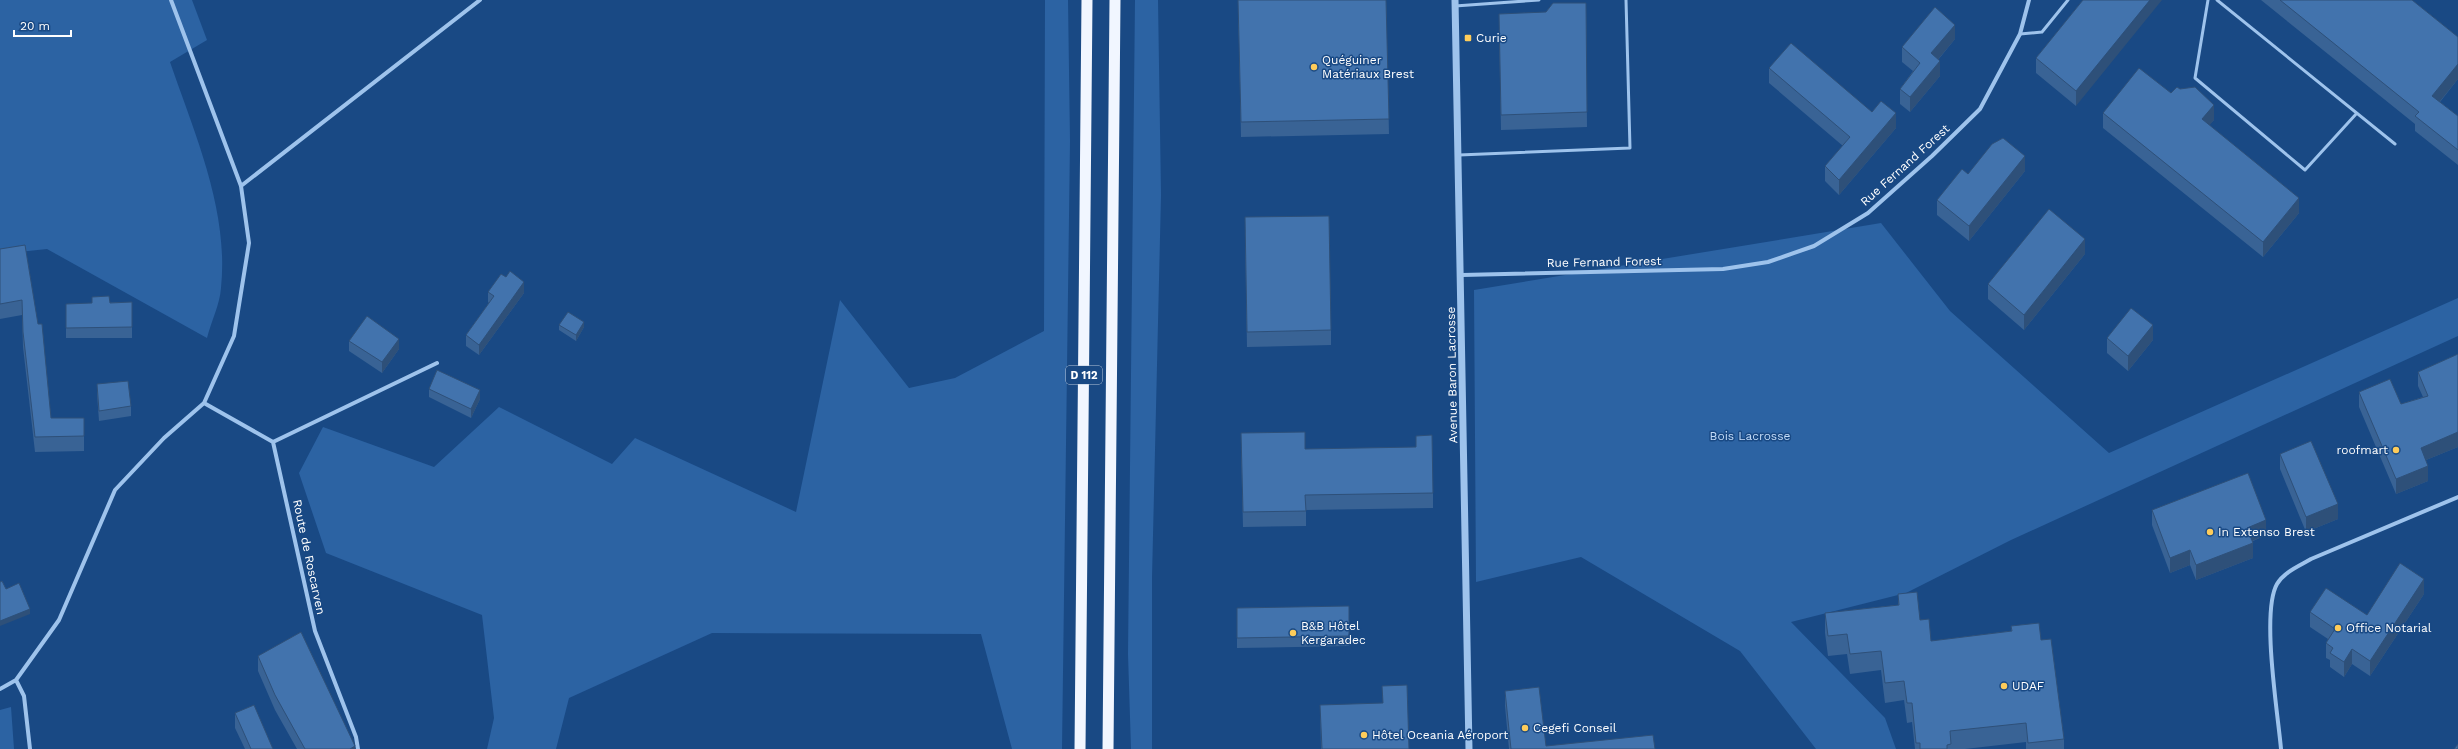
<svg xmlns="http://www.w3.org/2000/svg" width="2458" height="749" viewBox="0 0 2458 749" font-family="'Work Sans',sans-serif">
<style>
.green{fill:#2c63a3}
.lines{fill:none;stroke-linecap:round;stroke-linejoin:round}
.service{stroke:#9ec3ec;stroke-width:3}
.minor{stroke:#9ec3ec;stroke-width:4}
.tertiary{stroke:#9ec3ec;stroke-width:7}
.trunk{stroke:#f1f6ff;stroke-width:11}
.wall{fill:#396395}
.shaded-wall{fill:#2e5079}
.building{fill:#4273ad;stroke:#2e5079}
.poi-dot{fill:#fecc5a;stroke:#194984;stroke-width:1.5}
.labels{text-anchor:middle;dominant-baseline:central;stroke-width:3;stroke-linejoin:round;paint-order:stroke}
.shield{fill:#194984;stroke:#bac8da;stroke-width:1}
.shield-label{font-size:11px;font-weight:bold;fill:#fff}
.poi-label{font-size:12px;fill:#fff;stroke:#194984;text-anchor:start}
.street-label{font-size:12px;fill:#fff;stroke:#194984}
.park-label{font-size:12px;fill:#c3dcf9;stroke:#194984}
</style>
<rect width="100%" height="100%" fill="#194984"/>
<path class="green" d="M 0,0 L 192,0 L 207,40 L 170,62 C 195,135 229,210 221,288 C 220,304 211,322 207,338 L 47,249 L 0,254 Z
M 1045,0 L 1068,0 L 1070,141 L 1062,749 L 1012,749 L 981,634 L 712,633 L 569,698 L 556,749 L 487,749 L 494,718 L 482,615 L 326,553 L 299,473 L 323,427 L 434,467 L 499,407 L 612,464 L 635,438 L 796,512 L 840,300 L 909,388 L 955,378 L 1044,331 Z
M 1135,0 L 1158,0 L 1161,195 L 1152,578 L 1152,749 L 1131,749 L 1128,654 Z
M 1881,223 L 1950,311 L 2109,453 L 2458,298 L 2458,336 L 2011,540 L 1906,593 L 1791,622 L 1885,718 L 1896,749 L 1816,749 L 1740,651 L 1581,557 L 1476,582 L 1474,290 Z
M 11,707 L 14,749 L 0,749 L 0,710 Z"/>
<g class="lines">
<path class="service" d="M 2208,0 L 2195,78 L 2305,170 L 2357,113
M 2217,0 L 2395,144
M 1455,6 L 1539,0
M 2020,34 L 2042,32 L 2068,0
M 1459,155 L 1630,148 L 1626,0"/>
<path class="minor" d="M 241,186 L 480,0
M 1462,275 L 1723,269 L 1768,262 L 1814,246 L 1868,213 L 1932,156 L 1980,109 L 2020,34 L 2029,0
M 204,403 L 273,442 L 315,631 L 356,737 L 358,749
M 273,442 L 437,363
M 16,680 L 24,696 L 30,749
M 0,689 L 16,680 L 59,620 L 115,490 L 164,438 L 204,403 L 234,336 L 249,243 L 241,186 L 171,0
M 2281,749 C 2278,714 2261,612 2277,584 C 2284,572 2299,566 2311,559 L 2458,497"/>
<path class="tertiary" d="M 1455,0 L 1469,749"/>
<path class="trunk" d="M 1080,749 L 1087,0
M 1108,749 L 1115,0"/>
</g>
<path class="wall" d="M 1238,0 L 1386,0 L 1389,134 L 1241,137 Z
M 2083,0 L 2076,106 L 2036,73 L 2036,58 Z
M 2261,0 L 2412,0 L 2458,37 L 2458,79 L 2440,102 L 2458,116 L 2458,165 L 2415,131 L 2415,124 Z
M 1586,3 L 1587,127 L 1501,130 L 1499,29 L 1546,12 Z
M 1955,39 L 1938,60 L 1940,76 L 1910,112 L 1900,104 L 1900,89 L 1913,71 L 1902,62 L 1902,47 Z
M 1769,68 L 1872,112 L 1896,128 L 1839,195 L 1825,181 L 1825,166 L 1843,146 L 1769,83 Z
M 2103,113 L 2214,120 L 2209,125 L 2299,213 L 2263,257 L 2103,128 Z
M 2025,171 L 1969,241 L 1937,215 L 1937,200 L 1968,174 Z
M 1245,232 L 1331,330 L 1331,345 L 1247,347 Z
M 25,245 L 51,418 L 84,418 L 84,451 L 35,452 L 23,347 L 22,315 L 0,319 L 0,249 Z
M 2085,254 L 2024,330 L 1988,299 L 1988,284 Z
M 488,292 L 524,293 L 479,355 L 466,346 L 466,335 L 489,303 L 488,302 Z
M 132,302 L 132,338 L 66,338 L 66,304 Z
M 559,325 L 584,327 L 576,341 L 559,330 Z
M 2107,338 L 2153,340 L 2128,371 L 2107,353 Z
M 349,341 L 399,349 L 382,373 L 349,351 Z
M 2458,354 L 2458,447 L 2426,460 L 2428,481 L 2396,494 L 2359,407 L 2359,392 L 2401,404 L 2423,397 L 2418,386 L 2418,372 Z
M 97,384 L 131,406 L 131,416 L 99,421 L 97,394 Z
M 429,389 L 480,399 L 471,418 L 429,397 Z
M 1241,448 L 1305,449 L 1433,493 L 1433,508 L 1306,510 L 1306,526 L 1243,527 Z
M 2280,454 L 2338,519 L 2306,532 L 2280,469 Z
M 2152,510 L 2266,535 L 2253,541 L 2253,558 L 2196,580 L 2190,565 L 2170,573 L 2152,525 Z
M 1898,594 L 1920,620 L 1931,641 L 2011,631 L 2011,626 L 2041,640 L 2064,739 L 2064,749 L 2026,749 L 2026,742 L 1965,749 L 1915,749 L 1912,722 L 1907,723 L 1904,700 L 1885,703 L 1881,670 L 1850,674 L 1847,654 L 1828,656 L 1825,633 L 1825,613 L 1898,605 Z
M 2424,594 L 2370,676 L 2352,664 L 2344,677 L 2330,667 L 2330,660 L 2326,658 L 2326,643 L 2328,639 L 2310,627 L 2310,612 L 2367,615 Z
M 1349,606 L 1349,646 L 1237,648 L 1237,608 Z
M 258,656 L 355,749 L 297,749 L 275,710 L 258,671 Z
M 1505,691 L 1546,746 L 1655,749 L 1509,749 L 1505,706 Z
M 1320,705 L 1409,749 L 1321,749 Z
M 235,713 L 273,749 L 245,749 L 235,728 Z"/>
<path class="shaded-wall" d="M 2150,0 L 2162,0 L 2076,106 L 2076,91 Z
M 1955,25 L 1955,39 L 1931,68 L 1931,53 Z
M 1940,61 L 1940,76 L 1910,112 L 1910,97 Z
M 2458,64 L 2458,79 L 2432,111 L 2432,96 Z
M 2214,105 L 2214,120 L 2202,134 L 2202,119 Z
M 1896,113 L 1896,128 L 1839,195 L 1839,180 Z
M 2025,156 L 2025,171 L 1969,241 L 1969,226 Z
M 2299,198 L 2299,213 L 2263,257 L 2263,242 Z
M 2085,239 L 2085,254 L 2024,330 L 2024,315 Z
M 524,282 L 524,293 L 479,355 L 479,345 Z
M 584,322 L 584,327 L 576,341 L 576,335 Z
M 2153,325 L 2153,340 L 2128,371 L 2128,356 Z
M 399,339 L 399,349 L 382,373 L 382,362 Z
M 480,390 L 480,399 L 471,418 L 471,409 Z
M 2458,432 L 2458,447 L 2421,462 L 2421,448 Z
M 2428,466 L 2428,481 L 2396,494 L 2396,479 Z
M 2338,504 L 2338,519 L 2306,532 L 2306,517 Z
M 2266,520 L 2266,535 L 2247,543 L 2247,528 Z
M 2253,543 L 2253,558 L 2196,580 L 2196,565 Z
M 2190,550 L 2190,565 L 2170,573 L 2170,558 Z
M 2424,579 L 2424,594 L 2370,676 L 2370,661 Z
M 30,609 L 30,614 L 0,626 L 0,621 Z
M 2352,649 L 2352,664 L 2344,677 L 2344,662 Z
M 355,746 L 355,749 L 350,749 Z"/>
<path class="building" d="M 1238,0 L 1386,0 L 1389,119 L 1241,122 Z
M 2083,0 L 2150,0 L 2076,91 L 2036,58 Z
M 2280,0 L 2412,0 L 2458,37 L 2458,64 L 2432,96 L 2458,116 L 2458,150 L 2415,116 L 2419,112 Z
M 1553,3 L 1586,3 L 1587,112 L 1501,115 L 1499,14 L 1546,12 Z
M 1935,7 L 1955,25 L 1931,53 L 1940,61 L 1910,97 L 1900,89 L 1920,63 L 1902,47 Z
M 1791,43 L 1872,112 L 1881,101 L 1896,113 L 1839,180 L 1825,166 L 1850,137 L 1769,68 Z
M 2139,68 L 2171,93 L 2177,87 L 2180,89 L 2195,87 L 2214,105 L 2202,119 L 2299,198 L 2263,242 L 2103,113 Z
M 2003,138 L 2025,156 L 1969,226 L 1937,200 L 1962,169 L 1968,174 L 1992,144 Z
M 2049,209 L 2085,239 L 2024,315 L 1988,284 Z
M 1329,216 L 1331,330 L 1247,332 L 1245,217 Z
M 25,245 L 38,324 L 42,324 L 51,418 L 84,418 L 84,436 L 35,437 L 23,332 L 22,300 L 0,304 L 0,249 Z
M 510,271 L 524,282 L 479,345 L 466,335 L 494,296 L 488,292 L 501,274 L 506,277 Z
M 109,296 L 110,303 L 132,302 L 132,327 L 66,328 L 66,304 L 92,303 L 92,297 Z
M 2131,308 L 2153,325 L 2128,356 L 2107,338 Z
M 568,312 L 584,322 L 576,335 L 559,325 Z
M 367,316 L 399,339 L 382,362 L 349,341 Z
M 2458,354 L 2458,432 L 2421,448 L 2428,466 L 2396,479 L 2359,392 L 2390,379 L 2401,404 L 2428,396 L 2418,372 Z
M 437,370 L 480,390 L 471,409 L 429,389 Z
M 128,381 L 131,406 L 99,411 L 97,384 Z
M 1305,432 L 1305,449 L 1416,447 L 1416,436 L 1432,435 L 1433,493 L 1305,495 L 1306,511 L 1243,512 L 1241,433 Z
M 2311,441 L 2338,504 L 2306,517 L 2280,454 Z
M 2248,473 L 2266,520 L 2247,528 L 2253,543 L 2196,565 L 2190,550 L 2170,558 L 2152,510 Z
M 2400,563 L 2424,579 L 2370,661 L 2352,649 L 2344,662 L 2330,653 L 2333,648 L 2326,643 L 2335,629 L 2310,612 L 2326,588 L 2367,615 Z
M 2,581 L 6,589 L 19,583 L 30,609 L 0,621 L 0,582 Z
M 1917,592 L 1920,620 L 1929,619 L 1931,641 L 2012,631 L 2011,626 L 2039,623 L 2041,640 L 2051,639 L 2064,739 L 2028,743 L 2026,723 L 1950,731 L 1951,744 L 1947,745 L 1947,749 L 1920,749 L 1920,743 L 1916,743 L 1912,703 L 1907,703 L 1904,681 L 1885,683 L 1881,651 L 1850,654 L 1847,634 L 1828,636 L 1825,613 L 1899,605 L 1898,594 Z
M 1349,606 L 1349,636 L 1237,638 L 1237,608 Z
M 301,632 L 355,746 L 350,749 L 305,749 L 275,695 L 258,656 Z
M 1407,685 L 1409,749 L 1322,749 L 1320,705 L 1383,703 L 1382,686 Z
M 1539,687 L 1546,746 L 1653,735 L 1655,749 L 1511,749 L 1505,691 Z
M 254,705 L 273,749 L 251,749 L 235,713 Z
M 2458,744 L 2458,749 L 2454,749 Z"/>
<g class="poi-dot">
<rect x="1464" y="34" width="8" height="8" rx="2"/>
<circle cx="1314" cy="67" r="4"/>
<circle cx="2396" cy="450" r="4"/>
<circle cx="2210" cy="532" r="4"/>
<circle cx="2338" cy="628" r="4"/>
<circle cx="1293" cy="633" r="4"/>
<circle cx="2004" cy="686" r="4"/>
<circle cx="1525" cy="728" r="4"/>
<circle cx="1364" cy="735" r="4"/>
</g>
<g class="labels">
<rect class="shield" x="1066" y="366" width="36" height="18" rx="3"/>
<g class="shield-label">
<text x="1084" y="375">D 112</text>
</g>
<g class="poi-label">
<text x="1476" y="38">Curie</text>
<text x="1322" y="60">Quéguiner<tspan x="1322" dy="14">Matériaux Brest</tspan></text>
<text x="2388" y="450" text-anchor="end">roofmart</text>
<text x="2218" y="532">In Extenso Brest</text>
<text x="1301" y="626">B&amp;B Hôtel<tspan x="1301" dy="14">Kergaradec</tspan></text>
<text x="2346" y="628">Office Notarial</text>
<text x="2012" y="686">UDAF</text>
<text x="1533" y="728">Cegefi Conseil</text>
<text x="1372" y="735">Hôtel Oceania Aéroport</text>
</g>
<g class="street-label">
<text transform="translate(1905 165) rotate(-42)">Rue Fernand Forest</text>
<text transform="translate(1604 262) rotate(-1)">Rue Fernand Forest</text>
<text transform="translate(1452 375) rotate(-91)">Avenue Baron Lacrosse</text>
<text transform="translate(309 557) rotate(78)">Route de Roscarven</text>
</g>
<g class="park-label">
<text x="1750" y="436">Bois Lacrosse</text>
</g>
</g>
<path d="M14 30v6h57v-6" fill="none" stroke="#ffffff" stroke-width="2"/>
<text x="20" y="30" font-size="12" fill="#ffffff" stroke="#194984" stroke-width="3" paint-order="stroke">20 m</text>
</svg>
